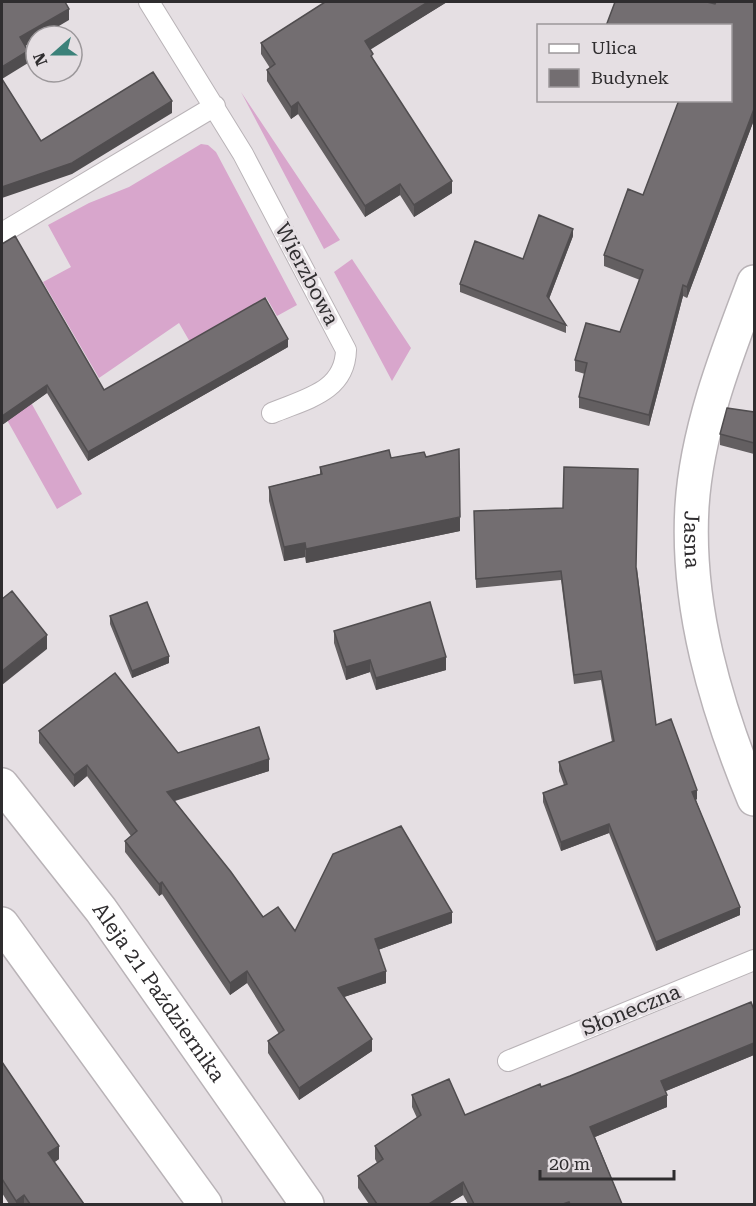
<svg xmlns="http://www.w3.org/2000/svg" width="756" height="1206" viewBox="0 0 756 1206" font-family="'Roboto Serif',serif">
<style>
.grass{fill:#d8a6cc}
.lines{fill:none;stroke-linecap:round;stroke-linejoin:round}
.service-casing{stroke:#b9b3b7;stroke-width:22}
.minor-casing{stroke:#b9b3b7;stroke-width:36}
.service{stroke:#fff;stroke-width:20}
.minor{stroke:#fff;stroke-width:33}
.wall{fill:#635f61}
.shaded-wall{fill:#504d4f}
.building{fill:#736e71;stroke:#504d4f;stroke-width:1.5}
.labels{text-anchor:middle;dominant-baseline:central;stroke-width:6;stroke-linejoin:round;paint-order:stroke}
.street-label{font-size:21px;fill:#2f2d2f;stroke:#e5dfe3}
</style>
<rect width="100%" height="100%" fill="#e5dfe3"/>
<path class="grass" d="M 241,92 L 340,240 L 324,249 Z
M 201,144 L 208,145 L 216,152 L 297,305 L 277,316 L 266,297 L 190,342 L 179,323 L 99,378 L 43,282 L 71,267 L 48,225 L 89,203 L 129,187 Z
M 352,259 L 411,348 L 392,381 L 334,272 Z
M 14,372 L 82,494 L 57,509 L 2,411 L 2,379 Z"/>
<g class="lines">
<g class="service-casing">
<path id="service" d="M 149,2 L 243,154 L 346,350 C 345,392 305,399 272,413
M 2,233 L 215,106
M 508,1061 L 754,960"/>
</g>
<g class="minor-casing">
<g id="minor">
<path id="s1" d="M 754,282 C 727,353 697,429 692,506 C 686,606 716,707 754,799"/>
<path id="s2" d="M 2,785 L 101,910 L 307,1204"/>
<path d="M 2,924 L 205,1204"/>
</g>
</g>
<use href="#service" class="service"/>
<use href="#minor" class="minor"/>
</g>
<path class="wall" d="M 325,2 L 447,2 L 370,49 L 373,59 L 452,193 L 414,217 L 400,195 L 365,217 L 298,114 L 291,119 L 267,81 L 267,70 L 270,68 L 261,54 L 261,43 Z
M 615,2 L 707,2 L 715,4 L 716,2 L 754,2 L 754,120 L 687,298 L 683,296 L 649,426 L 579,408 L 579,397 L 585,374 L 575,371 L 575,360 L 586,323 L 620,332 L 640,280 L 604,266 L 604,255 L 628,189 L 643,195 L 679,100 L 730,100 L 730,26 L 606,26 Z
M 573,236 L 549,299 L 566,325 L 566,333 L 460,292 L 460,284 L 523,259 Z
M 2,244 L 104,390 L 288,347 L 88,461 L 47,393 L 2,425 Z
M 754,412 L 754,454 L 720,445 L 720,434 Z
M 391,458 L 460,531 L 306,563 L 305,557 L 284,561 L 269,501 L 269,487 L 320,474 L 320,467 Z
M 474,511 L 637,568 L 656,725 L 697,799 L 696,800 L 740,915 L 656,951 L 609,833 L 561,851 L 543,802 L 543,793 L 564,785 L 559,771 L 559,762 L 612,742 L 601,680 L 574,684 L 561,580 L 476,588 Z
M 110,616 L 169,663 L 132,678 L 110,624 Z
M 334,631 L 446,670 L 376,690 L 370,672 L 346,680 L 334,643 Z
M 39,731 L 178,753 L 269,771 L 175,801 L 263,917 L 295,931 L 452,923 L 378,950 L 386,983 L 344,997 L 372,1051 L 299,1100 L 268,1053 L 268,1041 L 279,1034 L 247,983 L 230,995 L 162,894 L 159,896 L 125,852 L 125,841 L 131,836 L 87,776 L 74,787 L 39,743 Z
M 754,1055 L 666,1091 L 667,1107 L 595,1137 L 622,1204 L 468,1204 L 463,1195 L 448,1204 L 369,1204 L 358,1188 L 358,1176 L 377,1163 L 375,1159 L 375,1146 L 417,1118 L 412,1107 L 412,1095 L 465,1115 L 541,1087 Z
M 2,1062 L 59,1159 L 54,1162 L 84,1204 L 9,1204 L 2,1193 Z"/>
<path class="shaded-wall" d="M 428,2 L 447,2 L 365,53 L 365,41 Z
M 69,9 L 69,20 L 42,36 L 36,36 L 36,40 L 20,49 L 20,37 Z
M 28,51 L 28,63 L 2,79 L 2,67 Z
M 172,101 L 172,113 L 72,174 L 2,198 L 2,187 Z
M 298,102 L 298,114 L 291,119 L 291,107 Z
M 754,109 L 754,120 L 687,298 L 687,287 Z
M 452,181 L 452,193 L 414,217 L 414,205 Z
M 400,184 L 400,195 L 365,217 L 365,206 Z
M 573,229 L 573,236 L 547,304 L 547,296 Z
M 683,285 L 683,296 L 649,426 L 649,415 Z
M 288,339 L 288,347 L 88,461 L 88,452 Z
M 47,385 L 47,393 L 2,425 L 2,416 Z
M 460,517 L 460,531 L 306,563 L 306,549 Z
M 305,543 L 305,557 L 284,561 L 284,547 Z
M 47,635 L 47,649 L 2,685 L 2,671 Z
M 169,656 L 169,663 L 132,678 L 132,671 Z
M 446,657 L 446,670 L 376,690 L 376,678 Z
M 370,660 L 370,672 L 346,680 L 346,667 Z
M 269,759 L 269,771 L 167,803 L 167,792 Z
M 87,765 L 87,776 L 74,787 L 74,775 Z
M 697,790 L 697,799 L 692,801 L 692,792 Z
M 609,824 L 609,833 L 561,851 L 561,842 Z
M 162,882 L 162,894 L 159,896 L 159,884 Z
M 740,907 L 740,915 L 656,951 L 656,942 Z
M 452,912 L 452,923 L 375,951 L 375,939 Z
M 247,971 L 247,983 L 230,995 L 230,983 Z
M 386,971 L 386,983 L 338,999 L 338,988 Z
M 372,1039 L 372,1051 L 299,1100 L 299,1088 Z
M 754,1043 L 754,1055 L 661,1093 L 661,1081 Z
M 667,1095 L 667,1107 L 590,1139 L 590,1127 Z
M 59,1146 L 59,1159 L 48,1167 L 48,1153 Z
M 463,1182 L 463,1195 L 448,1204 L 429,1204 Z
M 24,1195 L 24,1204 L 16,1204 L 16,1201 Z"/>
<path class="building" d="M 2,2 L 65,2 L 69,9 L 20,37 L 28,51 L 2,67 Z
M 325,2 L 428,2 L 365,41 L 373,54 L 371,56 L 452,181 L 414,205 L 400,184 L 365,206 L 298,102 L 291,107 L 267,70 L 275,64 L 261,43 Z
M 615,2 L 707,2 L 715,4 L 716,2 L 754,2 L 754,109 L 687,287 L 683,285 L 649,415 L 579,397 L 587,363 L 575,360 L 586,323 L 620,332 L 643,270 L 604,255 L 628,189 L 643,195 L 679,100 L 730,100 L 730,26 L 606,26 Z
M 153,72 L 172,101 L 72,163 L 2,187 L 2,79 L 41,141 Z
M 539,215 L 573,229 L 547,296 L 566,325 L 460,284 L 475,241 L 523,259 Z
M 15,236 L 104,390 L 265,298 L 288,339 L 88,452 L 47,385 L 2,416 L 2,244 Z
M 727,408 L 754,412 L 754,443 L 720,434 Z
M 459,449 L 460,517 L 306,549 L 305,543 L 284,547 L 269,487 L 322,474 L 320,467 L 389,450 L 391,458 L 424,452 L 426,457 Z
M 564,467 L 638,469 L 636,567 L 656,725 L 671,719 L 697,790 L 692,792 L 740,907 L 656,942 L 609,824 L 561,842 L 543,793 L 567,784 L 559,762 L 614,741 L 601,671 L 574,675 L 561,571 L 476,579 L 474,511 L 563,508 Z
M 12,591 L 47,635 L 2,671 L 2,599 Z
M 147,602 L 169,656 L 132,671 L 110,616 Z
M 430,602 L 446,657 L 376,678 L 370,660 L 346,667 L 334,631 Z
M 115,673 L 178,753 L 259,727 L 269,759 L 167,792 L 231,872 L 263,917 L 278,907 L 295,931 L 333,854 L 401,826 L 452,912 L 375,939 L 386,971 L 338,988 L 372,1039 L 299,1088 L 268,1041 L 284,1030 L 247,971 L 230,983 L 162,882 L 159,884 L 125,841 L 137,831 L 87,765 L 74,775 L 39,731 Z
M 751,1002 L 754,1010 L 754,1043 L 661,1081 L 667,1095 L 590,1127 L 622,1204 L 570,1204 L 569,1202 L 563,1204 L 474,1204 L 463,1182 L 429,1204 L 377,1204 L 358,1176 L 383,1159 L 375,1146 L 421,1115 L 412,1095 L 449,1079 L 465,1115 L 540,1084 L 541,1087 L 570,1076 Z
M 2,1062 L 59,1146 L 48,1153 L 84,1204 L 30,1204 L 24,1195 L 16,1201 L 2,1179 Z"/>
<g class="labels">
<g class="street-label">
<text transform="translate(307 274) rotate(62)">Wierzbowa</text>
<text stroke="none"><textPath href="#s1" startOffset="267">Jasna</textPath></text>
<text stroke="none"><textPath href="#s2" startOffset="260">Aleja 21 Października</textPath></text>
<text transform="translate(631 1010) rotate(-22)">Słoneczna</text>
</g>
</g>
<rect width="756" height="1206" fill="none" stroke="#2f2d2f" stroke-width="6"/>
<rect x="537" y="24" width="195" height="78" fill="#e5dfe3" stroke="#9c989b" stroke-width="1.5"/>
<rect x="549" y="44" width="30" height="9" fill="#ffffff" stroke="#9c989b" stroke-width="1.5"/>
<text x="591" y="54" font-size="18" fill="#2f2d2f">Ulica</text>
<rect x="549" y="69" width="30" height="18" fill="#736e71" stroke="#9c989b" stroke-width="1.5"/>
<text x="591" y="84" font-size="18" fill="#2f2d2f">Budynek</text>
<g transform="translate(54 54) rotate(249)"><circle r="28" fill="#e5dfe3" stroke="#9c989b" stroke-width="1.5"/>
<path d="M0-4.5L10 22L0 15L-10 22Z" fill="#3b8179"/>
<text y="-9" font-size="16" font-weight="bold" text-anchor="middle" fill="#2f2d2f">N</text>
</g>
<path d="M540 1170v9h134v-9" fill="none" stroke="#2f2d2f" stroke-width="3"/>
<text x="549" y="1170" font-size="18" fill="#2f2d2f" stroke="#e5dfe3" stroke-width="4.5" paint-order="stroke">20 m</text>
</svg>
